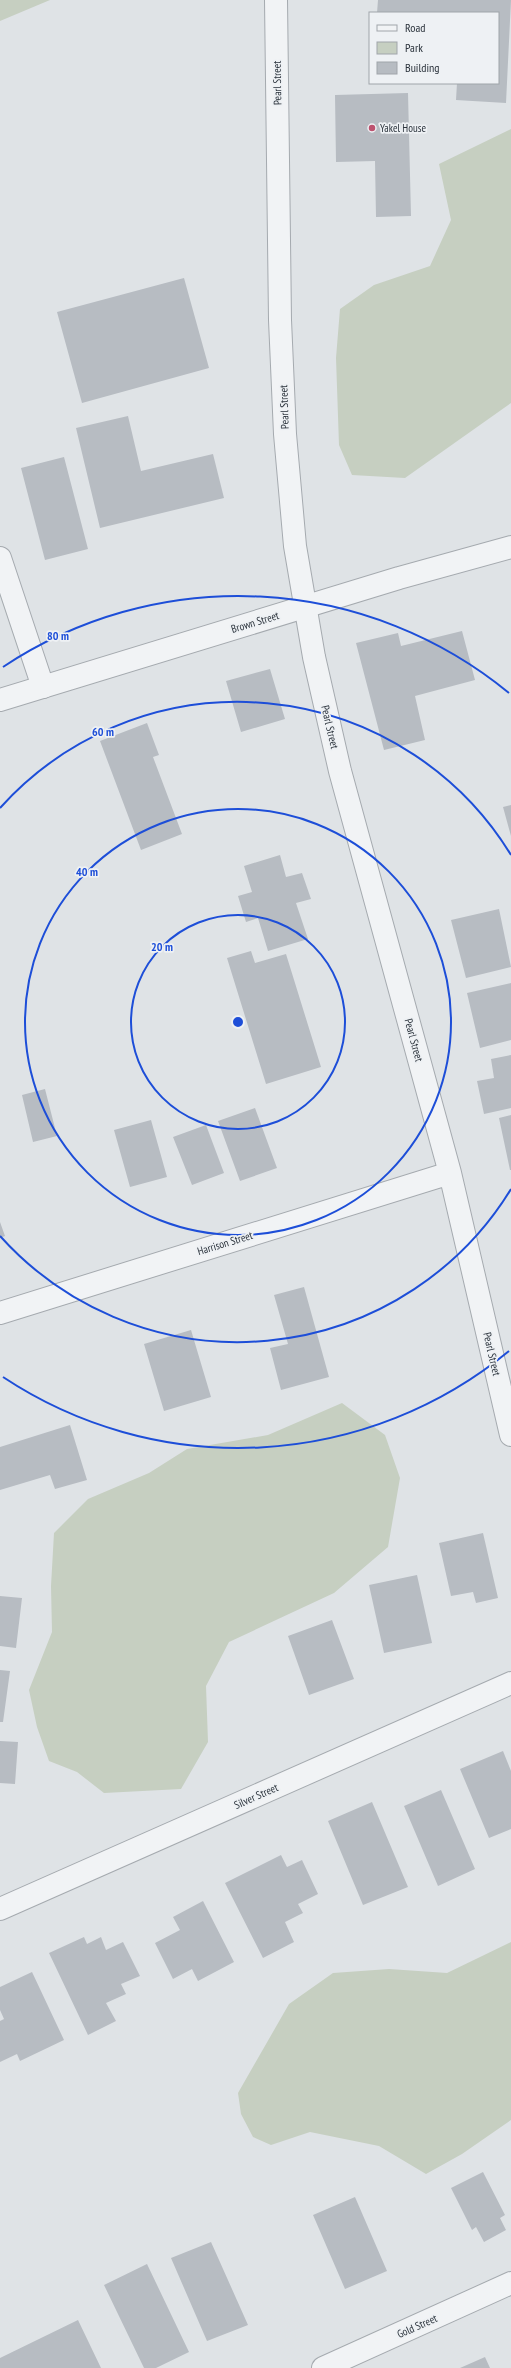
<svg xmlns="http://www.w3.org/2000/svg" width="511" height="2368" viewBox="0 0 511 2368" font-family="'PT Sans Narrow',sans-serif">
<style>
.green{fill:#c6cfc1}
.building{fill:#b7bcc2}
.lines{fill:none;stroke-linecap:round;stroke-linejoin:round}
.minor-casing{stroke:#a5aaaf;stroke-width:24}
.tertiary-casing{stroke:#a5aaaf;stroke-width:24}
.minor{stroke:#f1f3f5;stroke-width:22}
.tertiary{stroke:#f1f3f5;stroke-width:22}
.ring{fill:none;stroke:#1d4ed8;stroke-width:2}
.poi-dot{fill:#bd526f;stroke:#eef1f4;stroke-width:1.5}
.labels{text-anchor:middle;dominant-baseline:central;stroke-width:3.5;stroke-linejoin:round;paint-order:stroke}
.street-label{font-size:11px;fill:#2a323b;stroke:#eef1f4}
.poi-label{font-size:11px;fill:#2a323b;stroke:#eef1f4;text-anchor:start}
.centre{fill:#1d4ed8;stroke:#eef1f4;stroke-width:2}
.ring-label{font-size:12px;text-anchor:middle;font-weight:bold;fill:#1d4ed8;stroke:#eef1f4;stroke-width:3.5;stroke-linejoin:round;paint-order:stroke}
</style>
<rect width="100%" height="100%" fill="#dfe3e6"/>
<path class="green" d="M 0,0 L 50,0 L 0,21 Z
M 511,129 L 511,403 L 405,478 L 352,475 L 339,445 L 336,358 L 340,309 L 374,285 L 430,266 L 451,220 L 439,164 Z
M 342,1403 L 385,1435 L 400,1478 L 388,1547 L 334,1593 L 229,1642 L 206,1686 L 208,1742 L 181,1789 L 104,1793 L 77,1772 L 49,1761 L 37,1727 L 29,1690 L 52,1632 L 51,1586 L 54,1533 L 88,1499 L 149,1473 L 187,1449 L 268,1435 Z
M 511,1942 L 511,2120 L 462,2154 L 426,2174 L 379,2146 L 310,2132 L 271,2145 L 253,2137 L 241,2114 L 238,2093 L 289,2004 L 333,1973 L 389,1969 L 447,1973 Z"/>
<path class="building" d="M 378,0 L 511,0 L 506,103 L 456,100 L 457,83 L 498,83 L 498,13 L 377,13 Z
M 408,93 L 411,216 L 376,217 L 375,161 L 336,162 L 335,95 Z
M 184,278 L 209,368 L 82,403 L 57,312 Z
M 128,416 L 141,471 L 213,454 L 224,498 L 100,528 L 76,428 Z
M 64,457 L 88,549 L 45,560 L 21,468 Z
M 462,631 L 475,680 L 415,696 L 425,740 L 384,750 L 356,643 L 398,633 L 401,646 Z
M 270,669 L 285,719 L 241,732 L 226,681 Z
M 147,723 L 159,755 L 153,757 L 182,834 L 141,850 L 100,741 Z
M 511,805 L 511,836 L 503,807 Z
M 280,855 L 286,877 L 302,873 L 311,899 L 296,903 L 308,939 L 268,951 L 258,918 L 246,922 L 238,896 L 252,892 L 244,866 Z
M 499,909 L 511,967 L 466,978 L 451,920 Z
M 251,951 L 255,963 L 286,954 L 321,1067 L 266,1084 L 227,958 Z
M 511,983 L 511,1040 L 480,1048 L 467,993 Z
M 511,1055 L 511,1108 L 484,1114 L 477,1081 L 494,1078 L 491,1059 Z
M 45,1089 L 57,1136 L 33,1142 L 22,1095 Z
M 255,1108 L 277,1168 L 240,1181 L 218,1121 Z
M 511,1115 L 511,1170 L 510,1170 L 499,1118 Z
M 151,1120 L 167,1177 L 130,1187 L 114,1130 Z
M 206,1125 L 224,1173 L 192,1185 L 173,1137 Z
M 0,1222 L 5,1236 L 0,1238 Z
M 304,1287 L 329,1377 L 281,1390 L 270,1348 L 288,1344 L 274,1295 Z
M 191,1330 L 211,1397 L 164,1411 L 144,1344 Z
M 70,1425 L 87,1480 L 55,1489 L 50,1475 L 0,1490 L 0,1447 Z
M 483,1533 L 498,1598 L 476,1603 L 473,1592 L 451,1596 L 439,1543 Z
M 417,1575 L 432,1643 L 384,1653 L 369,1585 Z
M 0,1596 L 22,1598 L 16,1648 L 0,1646 Z
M 332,1620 L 354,1679 L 309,1695 L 288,1636 Z
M 0,1670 L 10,1671 L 3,1722 L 0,1722 Z
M 0,1741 L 18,1742 L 15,1784 L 0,1783 Z
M 503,1751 L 511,1771 L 511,1829 L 489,1838 L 460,1769 Z
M 441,1790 L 475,1869 L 438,1886 L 404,1806 Z
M 372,1802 L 408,1887 L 363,1905 L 328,1821 Z
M 281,1855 L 287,1867 L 302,1860 L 318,1894 L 298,1904 L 303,1913 L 285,1922 L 294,1942 L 263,1958 L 225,1883 Z
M 203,1901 L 234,1962 L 198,1981 L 192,1969 L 173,1979 L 155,1943 L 180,1930 L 173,1917 Z
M 84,1937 L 87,1944 L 101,1937 L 106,1950 L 123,1942 L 140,1976 L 121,1984 L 126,1994 L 106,2003 L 116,2021 L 88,2035 L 49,1953 Z
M 32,1972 L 64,2040 L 20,2061 L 17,2054 L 0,2062 L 0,2021 L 4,2019 L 0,2010 L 0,1987 Z
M 483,2172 L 505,2215 L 500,2218 L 506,2230 L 484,2242 L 476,2227 L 472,2230 L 451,2188 Z
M 355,2197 L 387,2271 L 345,2289 L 313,2215 Z
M 211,2242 L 248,2325 L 207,2341 L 171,2258 Z
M 147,2264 L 189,2352 L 156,2368 L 144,2368 L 104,2285 Z
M 78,2320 L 101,2368 L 0,2368 L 0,2358 Z
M 485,2357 L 490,2368 L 460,2368 Z"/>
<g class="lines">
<g class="minor-casing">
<path id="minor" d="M 276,0 L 280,320 L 285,434 L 295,546 L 314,657 L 340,771 L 450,1173 L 511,1435
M 0,558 L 43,687
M 0,1313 L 450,1173
M 0,1909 L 511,1683
M 323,2368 L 511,2283"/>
</g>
<g class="tertiary-casing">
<path id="tertiary" d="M 0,700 L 399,578 L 511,547"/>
</g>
<use href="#minor" class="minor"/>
<use href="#tertiary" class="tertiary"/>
</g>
<g class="ring">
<circle cx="238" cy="1022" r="107"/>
<circle cx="238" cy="1022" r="213"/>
<path d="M511 1189A320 320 0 0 1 0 1236M0 808A320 320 0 0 1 511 855"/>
<path d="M509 1351A426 426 0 0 1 3 1377M3 667A426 426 0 0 1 509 693"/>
</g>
<circle class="poi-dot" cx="372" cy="128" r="4"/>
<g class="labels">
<g class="street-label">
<text transform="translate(277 83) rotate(-91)">Pearl Street</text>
<text transform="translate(284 407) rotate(-92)">Pearl Street</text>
<text transform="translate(255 622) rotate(-17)">Brown Street</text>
<text transform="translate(330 727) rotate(77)">Pearl Street</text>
<text transform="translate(414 1040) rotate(75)">Pearl Street</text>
<text transform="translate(225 1243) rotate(-17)">Harrison Street</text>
<text transform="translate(492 1354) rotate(77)">Pearl Street</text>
<text transform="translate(256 1796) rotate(-24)">Silver Street</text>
<text transform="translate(417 2326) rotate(-24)">Gold Street</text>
</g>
<g class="poi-label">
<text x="380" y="128">Yakel House</text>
</g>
</g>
<circle cx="238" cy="1022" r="6" class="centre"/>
<g class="ring-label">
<text x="58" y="640">80 m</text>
<text x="103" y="736">60 m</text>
<text x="87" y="876">40 m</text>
<text x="162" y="951">20 m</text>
</g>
<rect x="369" y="12" width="130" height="72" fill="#eef1f4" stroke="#a0a5aa"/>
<rect x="377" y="25" width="20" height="6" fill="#f1f3f5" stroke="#a0a5aa"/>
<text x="405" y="32" font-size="12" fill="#2a323b">Road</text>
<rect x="377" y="42" width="20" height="12" fill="#c6cfc1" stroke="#a0a5aa"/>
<text x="405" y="52" font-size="12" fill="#2a323b">Park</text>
<rect x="377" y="62" width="20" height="12" fill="#b7bcc2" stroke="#a0a5aa"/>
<text x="405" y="72" font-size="12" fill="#2a323b">Building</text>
</svg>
